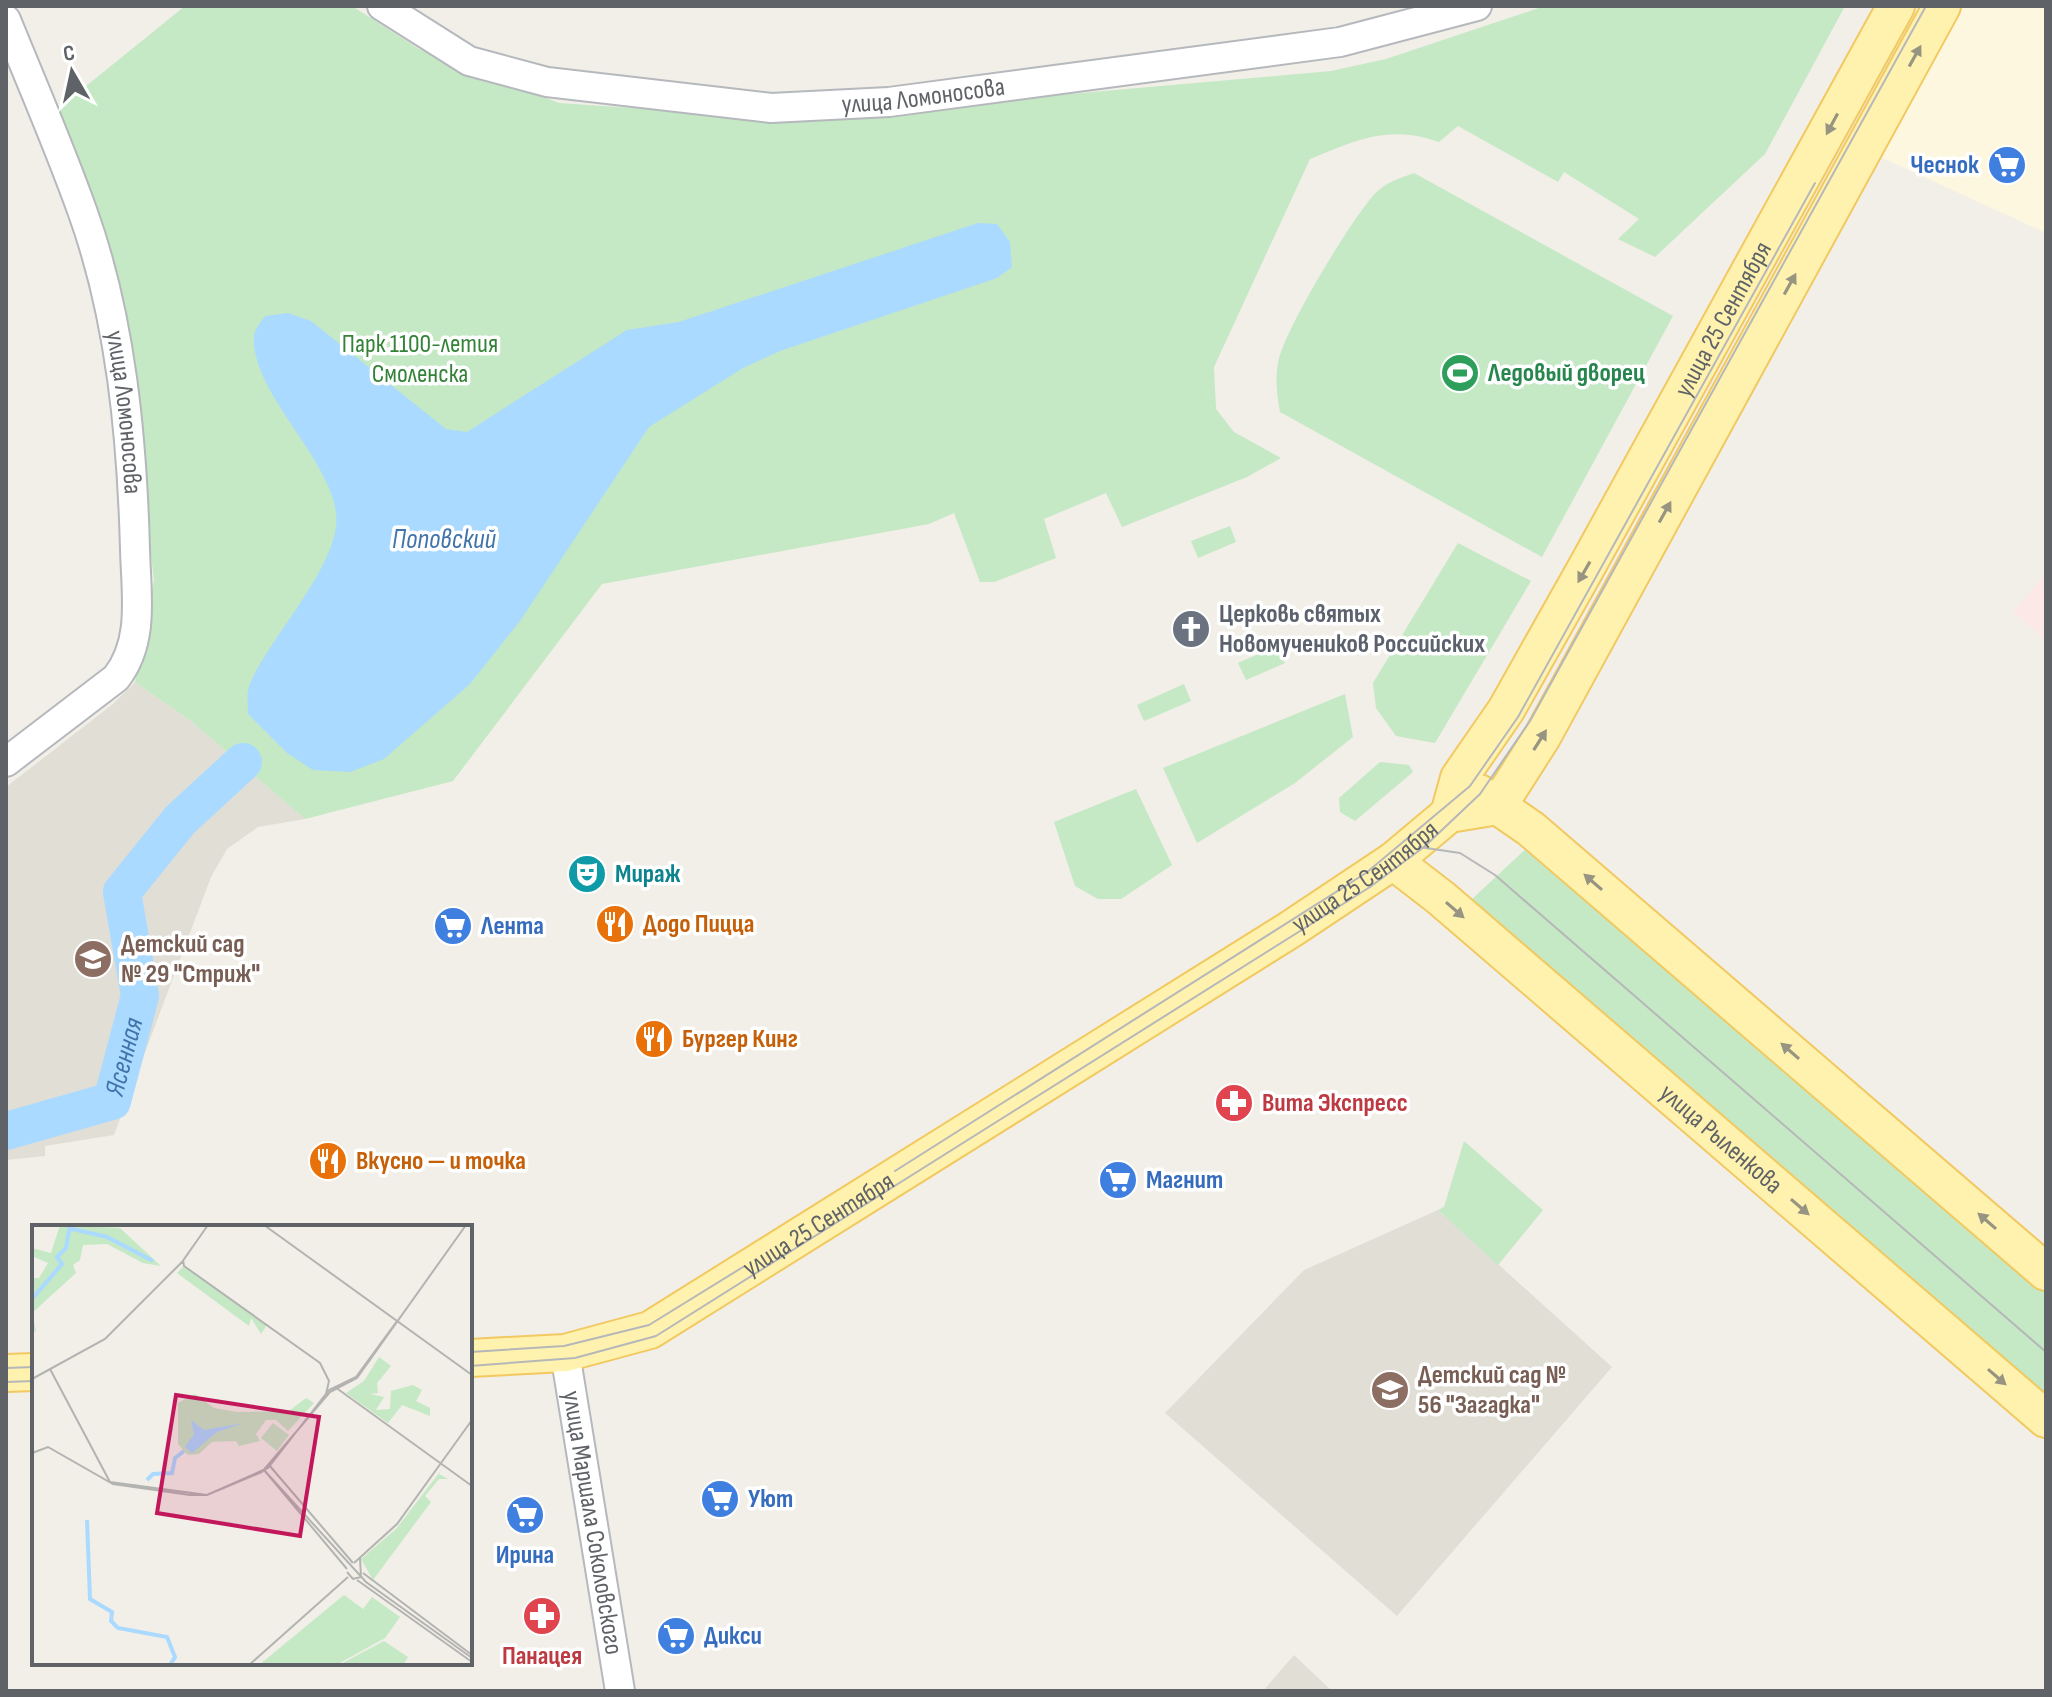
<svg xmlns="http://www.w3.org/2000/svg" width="2052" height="1697" viewBox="0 0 2052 1697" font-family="'Sofia Sans Condensed',sans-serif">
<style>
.commercial{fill:#fef7e0}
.education{fill:#e1ded6}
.medical{fill:#fce8e6}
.green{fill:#c5e8c5}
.water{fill:#aadaff}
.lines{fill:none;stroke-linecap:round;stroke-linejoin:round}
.river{stroke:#aadaff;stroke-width:38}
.minor-casing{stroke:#b5b8bc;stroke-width:32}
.major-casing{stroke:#f2c960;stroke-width:40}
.minor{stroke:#fff;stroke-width:28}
.major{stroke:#fff2af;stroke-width:36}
.tram{stroke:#b6b7b8;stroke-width:2}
.oneway{fill:#979581}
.labels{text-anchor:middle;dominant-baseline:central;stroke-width:7;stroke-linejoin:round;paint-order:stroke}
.street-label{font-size:26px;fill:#5f6368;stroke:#fff}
.shop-label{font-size:26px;font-weight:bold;fill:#366cbe;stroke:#fff;text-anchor:start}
.park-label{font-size:26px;fill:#348238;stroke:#fff}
.leisure-label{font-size:26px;font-weight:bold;fill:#27864d;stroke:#fff;text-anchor:start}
.worship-label{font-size:26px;font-weight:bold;fill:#5b616d;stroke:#fff;text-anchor:start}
.culture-label{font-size:26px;font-weight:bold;fill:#0d838f;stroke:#fff;text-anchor:start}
.food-label{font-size:26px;font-weight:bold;fill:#c56008;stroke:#fff;text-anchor:start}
.education-label{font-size:26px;font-weight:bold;fill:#785e54;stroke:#fff;text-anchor:start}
.health-label{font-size:26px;font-weight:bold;fill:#be3a42;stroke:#fff;text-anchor:start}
.water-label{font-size:28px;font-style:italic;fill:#4174aa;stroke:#fff}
.inset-river{fill:none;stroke:#aadaff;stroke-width:4}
.inset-road{fill:none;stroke:#b3b3b1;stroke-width:2}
.view{fill:#c2185b;fill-opacity:0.15;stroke:#c2185b;stroke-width:4}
.inset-edge{fill:none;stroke:#5f6368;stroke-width:4}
</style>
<rect width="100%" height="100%" fill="#f1efe8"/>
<path class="commercial" d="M 1958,6 L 2046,6 L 2046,233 L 1874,154 Z"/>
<path class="education" d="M 135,682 L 191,721 L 305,819 L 258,827 L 227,849 L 211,877 L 114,1135 L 45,1146 L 45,1156 L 6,1160 L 6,787 L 113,704 Z
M 1438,1210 L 1612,1367 L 1397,1616 L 1165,1413 L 1304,1270 Z
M 1294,1655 L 1332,1691 L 1263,1691 Z"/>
<path class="medical" d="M 2046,574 L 2046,640 L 2013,612 Z"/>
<path class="green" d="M 185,6 L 352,6 L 419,49 L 559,103 L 765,117 L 890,110 L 1331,71 L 1386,59 L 1545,6 L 1845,6 L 1765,154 L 1655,257 L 1618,239 L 1639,219 L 1564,172 L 1558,182 L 1458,126 L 1439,142 C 1389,124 1356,140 1310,159 L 1214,367 L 1216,409 L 1234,432 L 1281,458 L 1247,477 L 1122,527 L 1106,493 L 1044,519 L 1056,558 L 994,582 L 980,582 L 954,513 L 929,524 L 602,584 L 453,781 L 305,819 L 191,721 L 135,682 L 154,580 L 138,449 L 54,112 Z
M 1414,173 L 1673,316 L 1542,557 L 1280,412 C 1277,395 1275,380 1278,363 C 1284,330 1349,224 1372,197 C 1383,183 1398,179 1414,173 Z
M 1230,526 L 1236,542 L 1198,558 L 1191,541 Z
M 1458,543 L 1531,581 L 1435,743 L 1396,736 L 1376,708 L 1373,683 Z
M 1277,646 L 1285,663 L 1246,680 L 1238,663 Z
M 1184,684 L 1191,701 L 1144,721 L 1137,705 Z
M 1345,694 L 1353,737 L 1295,783 L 1197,843 L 1163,768 Z
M 1380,762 L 1409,765 L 1413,772 L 1355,821 L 1340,812 L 1339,798 Z
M 1136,789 L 1172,865 L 1121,899 L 1098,899 L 1075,886 L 1054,822 Z
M 1528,847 L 2046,1292 L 2046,1400 L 1470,901 Z
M 1464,1141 L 1543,1210 L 1498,1265 L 1438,1210 L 1444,1207 Z"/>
<path class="water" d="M 978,223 L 997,224 L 1010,242 L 1012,267 L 997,278 L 780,351 L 743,368 L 649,427 L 520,621 L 470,684 L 384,759 L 350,772 L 313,770 L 287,753 L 248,714 C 248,705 246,692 250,684 C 269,637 343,562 336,512 C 329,457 251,391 254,337 C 254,330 261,322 265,316 L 288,313 L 311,321 L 446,429 L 467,432 L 627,330 L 679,322 Z"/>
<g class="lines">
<path class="river" id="s1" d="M 6,1131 L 112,1101 L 140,996 L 122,892 L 180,820 L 243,762"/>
<g class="minor-casing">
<g id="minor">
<path id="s2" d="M 382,6 L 469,61 L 547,82 L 771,108 L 889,102 L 1340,42 L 1477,6"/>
<path id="s3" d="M 6,20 C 32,84 60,148 83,213 C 121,319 132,438 135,549 C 136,594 145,641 116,678 L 6,762"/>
<path id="s4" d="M 565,1353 L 620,1691"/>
</g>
</g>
<g class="major-casing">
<g id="major">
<path d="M 1479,793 L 1531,829 L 2046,1272"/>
<path d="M 1449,814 L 1498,806 L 1542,737 L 1942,6"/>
<path id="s5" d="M 1393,861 L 1441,898 L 2046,1419"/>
<path id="s6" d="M 470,1358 L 565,1353 L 650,1330 L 1291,929 L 1393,861 L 1449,814 L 1459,778 L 1506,710 L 1586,568 L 1896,6"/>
<path d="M 6,1373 L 34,1372"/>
</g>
</g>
<use href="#minor" class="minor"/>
<use href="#major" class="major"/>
<path class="tram" d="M 1419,847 L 1460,853 L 1495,875 L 2046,1352
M 895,1171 L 1366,873 L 1470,786 L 1518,717 L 1815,183
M 470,1352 L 564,1346 L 649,1325 L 743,1267
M 470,1366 L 575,1358 L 656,1336 L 1370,887 L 1424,847 L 1480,794 L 1530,721 L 1926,6
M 6,1368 L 34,1367
M 6,1382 L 34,1381"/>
</g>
<defs><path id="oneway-solid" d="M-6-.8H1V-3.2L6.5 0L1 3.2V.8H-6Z" transform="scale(2)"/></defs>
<g class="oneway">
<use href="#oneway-solid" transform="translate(1915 56) rotate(-61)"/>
<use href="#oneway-solid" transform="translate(1832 124) rotate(118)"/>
<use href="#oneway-solid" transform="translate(1790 284) rotate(-61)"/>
<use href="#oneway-solid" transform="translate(1665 512) rotate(-61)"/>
<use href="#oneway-solid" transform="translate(1584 572) rotate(120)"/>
<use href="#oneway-solid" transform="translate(1540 740) rotate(-58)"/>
<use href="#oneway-solid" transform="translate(1593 882) rotate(-139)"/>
<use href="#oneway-solid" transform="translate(1455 910) rotate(41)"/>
<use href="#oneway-solid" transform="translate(1790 1051) rotate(-139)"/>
<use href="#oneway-solid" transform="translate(1800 1207) rotate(41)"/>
<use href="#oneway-solid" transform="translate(1987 1221) rotate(-139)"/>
<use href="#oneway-solid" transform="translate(1997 1377) rotate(41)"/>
</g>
<defs>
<g id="supermarket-disc" transform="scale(2)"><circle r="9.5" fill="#3f7fe0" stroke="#fff"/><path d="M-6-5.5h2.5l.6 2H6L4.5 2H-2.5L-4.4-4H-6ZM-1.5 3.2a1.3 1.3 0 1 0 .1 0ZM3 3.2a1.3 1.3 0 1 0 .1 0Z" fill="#fff"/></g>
<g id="stadium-disc" transform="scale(2)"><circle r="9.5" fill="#2e9e5b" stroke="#fff"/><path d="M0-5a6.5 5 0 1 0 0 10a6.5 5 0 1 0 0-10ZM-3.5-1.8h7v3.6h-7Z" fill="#fff"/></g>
<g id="church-disc" transform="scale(2)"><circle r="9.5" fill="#6b7280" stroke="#fff"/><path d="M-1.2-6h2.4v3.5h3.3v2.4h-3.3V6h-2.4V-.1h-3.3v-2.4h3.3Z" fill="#fff"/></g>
<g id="theatre-disc" transform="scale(2)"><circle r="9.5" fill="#0f9aa8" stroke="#fff"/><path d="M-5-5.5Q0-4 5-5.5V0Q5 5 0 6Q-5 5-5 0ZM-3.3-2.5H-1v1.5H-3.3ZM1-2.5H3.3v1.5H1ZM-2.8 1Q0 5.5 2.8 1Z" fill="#fff"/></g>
<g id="restaurant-disc" transform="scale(2)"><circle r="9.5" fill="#e8710a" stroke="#fff"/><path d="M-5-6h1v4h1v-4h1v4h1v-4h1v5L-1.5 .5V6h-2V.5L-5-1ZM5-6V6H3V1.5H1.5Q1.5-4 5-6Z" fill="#fff"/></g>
<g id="school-disc" transform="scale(2)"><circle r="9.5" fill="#8d6e63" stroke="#fff"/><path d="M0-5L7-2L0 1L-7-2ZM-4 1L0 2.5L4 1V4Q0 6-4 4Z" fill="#fff"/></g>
<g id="pharmacy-disc" transform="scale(2)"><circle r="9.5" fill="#e0444e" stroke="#fff"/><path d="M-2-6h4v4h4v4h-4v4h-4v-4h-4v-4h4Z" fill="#fff"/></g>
</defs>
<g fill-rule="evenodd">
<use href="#supermarket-disc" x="2007" y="165"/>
<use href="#stadium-disc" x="1460" y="373"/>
<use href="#church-disc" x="1191" y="629"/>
<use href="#theatre-disc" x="587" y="874"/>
<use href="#restaurant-disc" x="615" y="924"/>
<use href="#supermarket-disc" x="453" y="926"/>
<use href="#school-disc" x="93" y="959"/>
<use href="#restaurant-disc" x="654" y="1039"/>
<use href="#pharmacy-disc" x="1234" y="1103"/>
<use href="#restaurant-disc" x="328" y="1161"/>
<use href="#supermarket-disc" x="1118" y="1180"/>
<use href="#school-disc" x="1390" y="1390"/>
<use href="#supermarket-disc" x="720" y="1499"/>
<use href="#supermarket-disc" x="525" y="1515"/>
<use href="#pharmacy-disc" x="542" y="1616"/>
<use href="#supermarket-disc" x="676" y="1636"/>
</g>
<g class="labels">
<g class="street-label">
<text stroke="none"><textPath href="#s2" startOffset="562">улица Ломоносова</textPath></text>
<text stroke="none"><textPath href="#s6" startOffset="1702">улица 25 Сентября</textPath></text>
<text stroke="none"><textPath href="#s3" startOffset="412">улица Ломоносова</textPath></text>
<text stroke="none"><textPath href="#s6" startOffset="1030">улица 25 Сентября</textPath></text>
<text stroke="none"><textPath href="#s5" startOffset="430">улица Рыленкова</textPath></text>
<text stroke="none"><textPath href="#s6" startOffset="382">улица 25 Сентября</textPath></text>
<text stroke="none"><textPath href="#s4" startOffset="172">улица Маршала Соколовского</textPath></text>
</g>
<g class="shop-label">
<text x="1979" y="165" text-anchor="end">Чеснок</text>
<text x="481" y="926">Лента</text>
<text x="1146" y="1180">Магнит</text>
<text x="748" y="1499">Уют</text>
<text x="525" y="1555" text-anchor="middle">Ирина</text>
<text x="704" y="1636">Дикси</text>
</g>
<g class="park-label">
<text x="420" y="344">Парк 1100-летия<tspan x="420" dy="30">Смоленска</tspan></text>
</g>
<g class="leisure-label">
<text x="1488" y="373">Ледовый дворец</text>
</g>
<g class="worship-label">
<text x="1219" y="614">Церковь святых<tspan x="1219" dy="30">Новомучеников Российских</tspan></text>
</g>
<g class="culture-label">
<text x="615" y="874">Мираж</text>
</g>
<g class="food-label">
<text x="643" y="924">Додо Пицца</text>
<text x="682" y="1039">Бургер Кинг</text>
<text x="356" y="1161">Вкусно — и точка</text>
</g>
<g class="education-label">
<text x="121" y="944">Детский сад<tspan x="121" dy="30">№ 29 "Стриж"</tspan></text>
<text x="1418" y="1375">Детский сад №<tspan x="1418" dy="30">56 "Загадка"</tspan></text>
</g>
<g class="health-label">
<text x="1262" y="1103">Вита Экспресс</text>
<text x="542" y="1656" text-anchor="middle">Панацея</text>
</g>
<g class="water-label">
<text x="444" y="539">Поповский</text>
<text stroke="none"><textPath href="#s1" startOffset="156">Ясенная</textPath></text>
</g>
</g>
<g transform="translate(32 1225)">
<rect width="440" height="440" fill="#f1efe8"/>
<path d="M 28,0 L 88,3 L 129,41 L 111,38 L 75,19 L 51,20 L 48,35 L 41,40 L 44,48 L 0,88 L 4,107 L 0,104 L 0,53 L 7,53 L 16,38 L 0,31 L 0,23 L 19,28 ZM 152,41 L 235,100 L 229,109 L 219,93 L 217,101 L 145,48 ZM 347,132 L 359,141 L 345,158 L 346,168 L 338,169 L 352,172 L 344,185 L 358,184 L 359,166 L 381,160 L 390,165 L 384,176 L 398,183 L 398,191 L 370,180 L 356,198 L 314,168 L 332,156 ZM 163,169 L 182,183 L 205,187 L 257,186 L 274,173 L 282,178 L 256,206 L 244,195 L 234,195 L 224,209 L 228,216 L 207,221 L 204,216 L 180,217 L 167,229 L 156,230 L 146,219 L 146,178 ZM 241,198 L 257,210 L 245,226 L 229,213 ZM 411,243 L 407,249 L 416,254 L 407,254 L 393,271 L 399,277 L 341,355 L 329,334 L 364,304 ZM 312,370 L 331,384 L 340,372 L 368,392 L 353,413 L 304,440 L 227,440 ZM 352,416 L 376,432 L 371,440 L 307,440 Z" fill="#c5e8c5"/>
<path d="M 159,195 L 172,205 L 212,198 L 185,207 L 160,228 L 153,222 L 162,209 Z" fill="#aadaff"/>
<path class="inset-river" d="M 36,3 L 75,12 L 121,36M 0,74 L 30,39 L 25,32 L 34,23 L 38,0M 115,255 L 121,249 L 140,248 L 143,233 L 152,226M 55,295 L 58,374 L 80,387 L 79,396 L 86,403 L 135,412 L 143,432 L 138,440"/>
<path class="inset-road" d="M 232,0 L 440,150M 151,35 L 152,41 L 288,138 L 297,156 L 294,169M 18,144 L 78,257 L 175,270 L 236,243 L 297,165 L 324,152 L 365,96M 0,154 L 73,114 L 150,37 L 176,0M 303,162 L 440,261M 0,228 L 16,222 L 81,259 L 158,270 L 175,270 L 230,247 L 298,167 L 325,153 L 434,0M 237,240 L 321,338M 232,245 L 315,344M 232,245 L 334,357 L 440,433M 322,338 L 365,299 L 440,195M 315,347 L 321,354 L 329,352 L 328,333M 331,348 L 440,430M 325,355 L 440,437M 217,440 L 316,352"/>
<path class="view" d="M 144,170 L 287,192 L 268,311 L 125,288 Z"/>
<rect width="440" height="440" class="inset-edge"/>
</g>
<rect width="2052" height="1697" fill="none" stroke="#5f6368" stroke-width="16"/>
<g transform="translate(72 72) rotate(351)" stroke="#ffffff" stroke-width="6" paint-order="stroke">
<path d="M0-6L14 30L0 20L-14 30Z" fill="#5f6368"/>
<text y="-12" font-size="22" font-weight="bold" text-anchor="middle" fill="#5f6368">С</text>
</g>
</svg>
